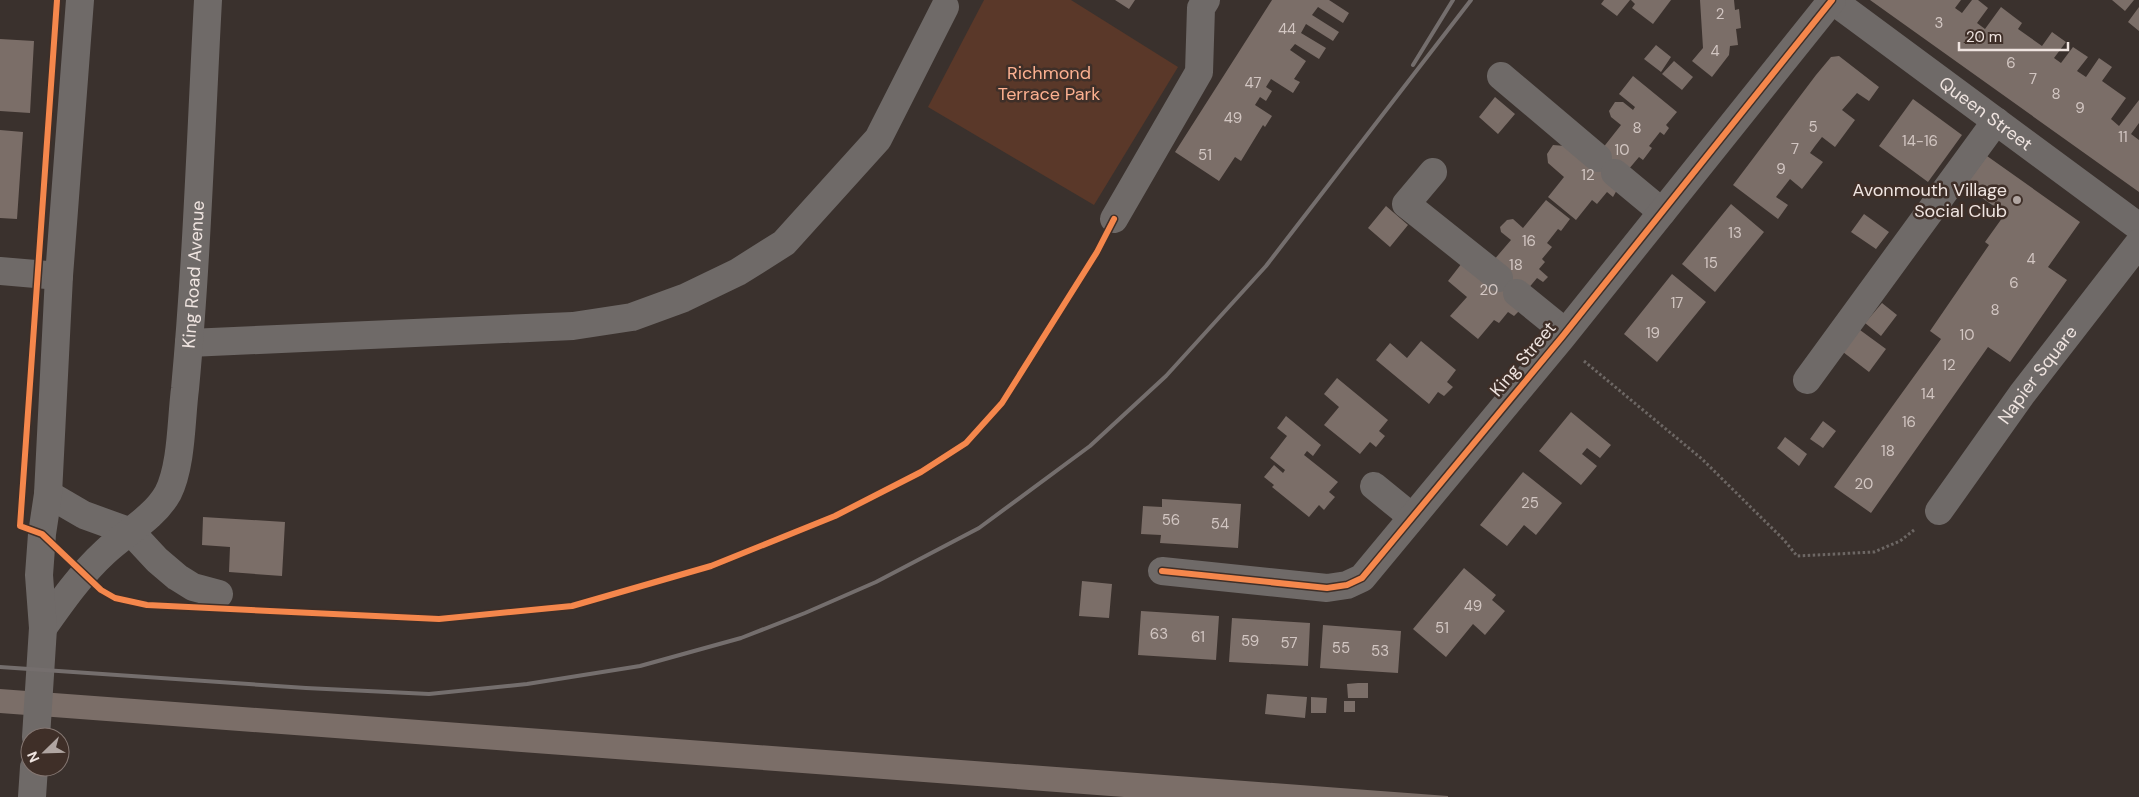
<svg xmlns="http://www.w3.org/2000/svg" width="2139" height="797" viewBox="0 0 2139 797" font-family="'DM Sans',sans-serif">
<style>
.green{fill:#5a3829}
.building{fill:#7b6e68}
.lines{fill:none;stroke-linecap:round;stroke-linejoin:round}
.path{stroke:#6d6764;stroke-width:3;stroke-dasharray:2.5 2.5;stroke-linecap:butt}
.minor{stroke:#6f6a68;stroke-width:28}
.rail{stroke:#746e6d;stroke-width:4}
.cycleway-casing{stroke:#3f2f28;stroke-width:9}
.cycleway{stroke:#f5874c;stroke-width:6}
.poi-dot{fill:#b0a5a1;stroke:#3f2f28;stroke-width:2}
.labels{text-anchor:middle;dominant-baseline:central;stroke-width:5;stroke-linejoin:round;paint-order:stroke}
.number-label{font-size:15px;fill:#d2c6c2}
.park-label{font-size:18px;fill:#fcb090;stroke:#3f2f28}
.street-label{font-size:18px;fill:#efe4e0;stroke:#3f2f28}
.poi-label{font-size:18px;fill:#efe4e0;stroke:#3f2f28;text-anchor:end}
</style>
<rect width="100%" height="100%" fill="#3a312d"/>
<path class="green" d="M 984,0 L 1071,0 L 1178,67 L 1094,205 L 928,107 Z"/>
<path class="building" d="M 1115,0 L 1135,0 L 1129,9 Z
M 1272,0 L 1329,0 L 1349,13 L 1343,23 L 1318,7 L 1312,15 L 1339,32 L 1333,41 L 1306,24 L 1301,33 L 1326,48 L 1319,59 L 1295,44 L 1290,50 L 1306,61 L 1294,79 L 1300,82 L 1293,93 L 1271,79 L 1266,87 L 1272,91 L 1266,101 L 1260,97 L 1255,105 L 1272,116 L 1265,127 L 1263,125 L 1241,161 L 1235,157 L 1219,181 L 1175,152 Z
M 1604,0 L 1630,0 L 1617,16 L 1601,4 Z
M 1631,0 L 1671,0 L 1653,24 L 1632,8 L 1635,4 Z
M 1700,0 L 1734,0 L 1735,10 L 1739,9 L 1741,28 L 1736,29 L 1738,45 L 1730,46 L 1729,55 L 1712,77 L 1692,61 L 1703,48 Z
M 1870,0 L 1961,0 L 1955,8 L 1962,13 L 1972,0 L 1978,0 L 1988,8 L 1977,23 L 1985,29 L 2001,7 L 2022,23 L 2018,29 L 2042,46 L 2052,32 L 2066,42 L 2054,58 L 2061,63 L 2073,47 L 2088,57 L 2077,71 L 2086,77 L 2099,58 L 2112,67 L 2102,81 L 2126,98 L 2111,119 L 2119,126 L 2139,100 L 2139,123 L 2131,134 L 2139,140 L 2139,192 Z
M 2112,0 L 2134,0 L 2125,11 Z
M 2139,7 L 2139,31 L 2128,22 Z
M 0,39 L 34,41 L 30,113 L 0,111 Z
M 1656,45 L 1671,57 L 1661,72 L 1644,59 Z
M 1839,56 L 1879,87 L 1869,101 L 1857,93 L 1842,110 L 1855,120 L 1835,147 L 1822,137 L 1815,146 L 1810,153 L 1823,162 L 1802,189 L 1790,179 L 1776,197 L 1788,205 L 1778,219 L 1733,185 L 1816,75 L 1831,57 Z
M 1674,61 L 1693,77 L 1682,90 L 1662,74 Z
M 1633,76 L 1677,112 L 1666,125 L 1669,128 L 1664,135 L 1660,132 L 1649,146 L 1652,148 L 1643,160 L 1639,157 L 1628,170 L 1613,197 L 1607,192 L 1597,204 L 1592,200 L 1576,220 L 1548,197 L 1564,177 L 1548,163 L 1547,154 L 1553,145 L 1602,149 L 1621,125 L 1611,117 L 1609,111 L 1615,102 L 1623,102 L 1633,110 L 1635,107 L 1619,94 Z
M 1495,97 L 1515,114 L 1498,134 L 1479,117 Z
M 1913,99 L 1962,135 L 1928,182 L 1879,146 Z
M 0,130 L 23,132 L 17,219 L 0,218 Z
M 1987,156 L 2080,222 L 2048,267 L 2067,280 L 2010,362 L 1988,347 L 1871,513 L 1834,487 L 1941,339 L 1930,331 L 1989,245 L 1985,242 L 2005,214 L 1965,186 Z
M 1546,200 L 1570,219 L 1561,231 L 1558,229 L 1547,243 L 1552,247 L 1542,259 L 1545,262 L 1539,269 L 1548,277 L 1543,282 L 1537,278 L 1527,290 L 1519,311 L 1514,316 L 1508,312 L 1499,323 L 1494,320 L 1478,339 L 1450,316 L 1467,297 L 1448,281 L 1462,263 L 1493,261 L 1511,240 L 1501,232 L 1500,227 L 1507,220 L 1513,219 L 1523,228 Z
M 1731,204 L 1764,232 L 1715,292 L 1682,264 Z
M 1386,206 L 1408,225 L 1390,247 L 1368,228 Z
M 1864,214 L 1889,232 L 1876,249 L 1851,232 Z
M 1672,274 L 1706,302 L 1657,362 L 1624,334 Z
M 1882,303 L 1897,315 L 1881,336 L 1865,323 Z
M 1860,330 L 1886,349 L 1869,372 L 1843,352 Z
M 1421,341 L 1456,370 L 1447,382 L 1453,387 L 1444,396 L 1438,392 L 1429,404 L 1376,360 L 1390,343 L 1407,358 Z
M 1337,378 L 1388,420 L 1379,431 L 1385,436 L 1376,447 L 1370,442 L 1360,454 L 1324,425 L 1339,407 L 1324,394 Z
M 1571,412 L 1611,445 L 1600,458 L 1587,448 L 1582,454 L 1597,466 L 1581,485 L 1539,451 Z
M 1286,416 L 1321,445 L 1313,456 L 1307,451 L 1304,455 L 1338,482 L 1329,492 L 1335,497 L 1328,505 L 1324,510 L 1319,505 L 1309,517 L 1272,487 L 1274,485 L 1264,477 L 1274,465 L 1283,473 L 1285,470 L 1270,458 L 1287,436 L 1277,428 Z
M 1823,421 L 1836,431 L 1823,448 L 1810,439 Z
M 1785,437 L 1807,454 L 1799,466 L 1777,448 Z
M 1523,472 L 1562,503 L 1536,535 L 1524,525 L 1507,546 L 1480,525 Z
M 1162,499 L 1241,504 L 1238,548 L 1160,543 L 1161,535 L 1141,534 L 1143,506 L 1162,507 Z
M 203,517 L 285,522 L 282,576 L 229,572 L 230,547 L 202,545 Z
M 1464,568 L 1496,595 L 1492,600 L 1505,611 L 1485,635 L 1473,624 L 1446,657 L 1413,629 Z
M 1082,581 L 1112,584 L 1109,618 L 1079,616 Z
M 1141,611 L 1219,616 L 1216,660 L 1138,655 Z
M 1232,618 L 1310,623 L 1308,666 L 1229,662 Z
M 1323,625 L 1401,631 L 1398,673 L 1320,668 Z
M 1358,683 L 1368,683 L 1368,698 L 1348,698 L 1347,684 Z
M 0,689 L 1448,796 L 1448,797 L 1124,797 L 0,713 Z
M 1267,694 L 1307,697 L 1305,718 L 1265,714 Z
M 1311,697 L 1327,698 L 1326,713 L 1311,713 Z
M 1344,701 L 1355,701 L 1355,712 L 1344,712 Z"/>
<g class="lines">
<path class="path" d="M 1584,361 L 1702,459 L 1784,540 L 1797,556 L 1874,552 L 1900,541 L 1914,530"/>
<g class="minor">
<path id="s1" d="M 1832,0 L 2139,227"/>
<path d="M 1501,76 L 1598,158"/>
<path d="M 1433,172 L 1406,204 L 1499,278"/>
<path d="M 1615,173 L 1662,212"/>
<path d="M 1114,219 L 1199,72 L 1201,8 L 1206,0"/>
<path d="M 0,271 L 59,276"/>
<path d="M 1517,293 L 1565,332"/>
<path d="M 189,343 L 573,326 L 632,317 L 684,298 L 738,272 L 784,243 L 878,139 L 945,7"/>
<path d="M 1807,380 L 1996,121"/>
<path d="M 1374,486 L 1412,517"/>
<path d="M 48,494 L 84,515 L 131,532 L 157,560 L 177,577 L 193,587 L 219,594"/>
<path id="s2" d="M 1939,511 L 2022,394 L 2139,243"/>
<path d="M 1162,571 L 1327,588 L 1347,585 L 1362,578 L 1562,337 L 1832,0"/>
<path id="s3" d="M 43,628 C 62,601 81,574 105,552 C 125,533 154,518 168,493 C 182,465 181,419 185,389 C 197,260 201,129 208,0"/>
<path d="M 36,737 L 43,628 L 39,575 L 42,534 L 48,494 L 59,276 L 80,0"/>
<path d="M 32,797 L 34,767"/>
</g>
<path class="rail" d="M 1413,65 L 1453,0
M 0,667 L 306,688 L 429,694 L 527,684 L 640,666 L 741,638 L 805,613 L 876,582 L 979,528 L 1090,446 L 1166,376 L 1266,266 L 1471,0"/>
<g class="cycleway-casing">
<path id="cycleway" d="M 57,0 L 20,526 L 42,534 L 101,590 L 115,598 L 147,605 L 439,619 L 572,606 L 711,566 L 835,516 L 921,472 L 966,443 L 1002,403 L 1097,252 L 1114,219
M 1162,571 L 1327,588 L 1347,585 L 1362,578 L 1562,337 L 1832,0"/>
</g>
<use href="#cycleway" class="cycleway"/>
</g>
<circle class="poi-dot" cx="2017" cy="200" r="5"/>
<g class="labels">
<g class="number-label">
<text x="1720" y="14">2</text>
<text x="1939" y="23">3</text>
<text x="1287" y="29">44</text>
<text x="1715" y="51">4</text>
<text x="2011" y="63">6</text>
<text x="2033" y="79">7</text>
<text x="1253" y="83">47</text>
<text x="2056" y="94">8</text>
<text x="2080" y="108">9</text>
<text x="1233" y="118">49</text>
<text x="1813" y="127">5</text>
<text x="1637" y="128">8</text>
<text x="2123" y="137">11</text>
<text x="1920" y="141">14-16</text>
<text x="1795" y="149">7</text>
<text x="1622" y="150">10</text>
<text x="1205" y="155">51</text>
<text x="1781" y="169">9</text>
<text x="1588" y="175">12</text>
<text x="1735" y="233">13</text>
<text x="1529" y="241">16</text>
<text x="2031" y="259">4</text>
<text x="1711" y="263">15</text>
<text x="1516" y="265">18</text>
<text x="2014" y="283">6</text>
<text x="1489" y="290">20</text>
<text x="1677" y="303">17</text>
<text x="1995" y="310">8</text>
<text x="1653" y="333">19</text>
<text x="1967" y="335">10</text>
<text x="1949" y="365">12</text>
<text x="1928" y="394">14</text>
<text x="1909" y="422">16</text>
<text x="1888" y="451">18</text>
<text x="1864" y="484">20</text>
<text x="1530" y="503">25</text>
<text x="1171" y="520">56</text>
<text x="1220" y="524">54</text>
<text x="1473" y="606">49</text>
<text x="1442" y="628">51</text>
<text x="1159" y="634">63</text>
<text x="1198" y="637">61</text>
<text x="1250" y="641">59</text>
<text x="1289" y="643">57</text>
<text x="1341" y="648">55</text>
<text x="1380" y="651">53</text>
</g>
<g class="park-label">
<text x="1049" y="73">Richmond<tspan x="1049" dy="21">Terrace Park</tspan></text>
</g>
<g class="street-label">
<text stroke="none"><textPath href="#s1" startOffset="191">Queen Street</textPath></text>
<text stroke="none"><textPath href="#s3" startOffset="406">King Road Avenue</textPath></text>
<text transform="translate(1523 359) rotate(-50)">King Street</text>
<text stroke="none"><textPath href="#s2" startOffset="168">Napier Square</textPath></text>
</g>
<g class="poi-label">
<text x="2007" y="190">Avonmouth Village<tspan x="2007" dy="21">Social Club</tspan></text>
</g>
</g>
<g transform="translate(45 752) rotate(247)"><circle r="24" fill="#3f2f28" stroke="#857772"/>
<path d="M0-4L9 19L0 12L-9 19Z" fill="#b0a5a1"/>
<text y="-8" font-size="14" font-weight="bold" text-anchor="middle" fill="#efe4e0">N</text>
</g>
<path d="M1959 42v8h109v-8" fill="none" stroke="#efe4e0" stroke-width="2.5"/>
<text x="1966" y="42" font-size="15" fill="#efe4e0" stroke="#3f2f28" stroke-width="4" paint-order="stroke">20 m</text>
</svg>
